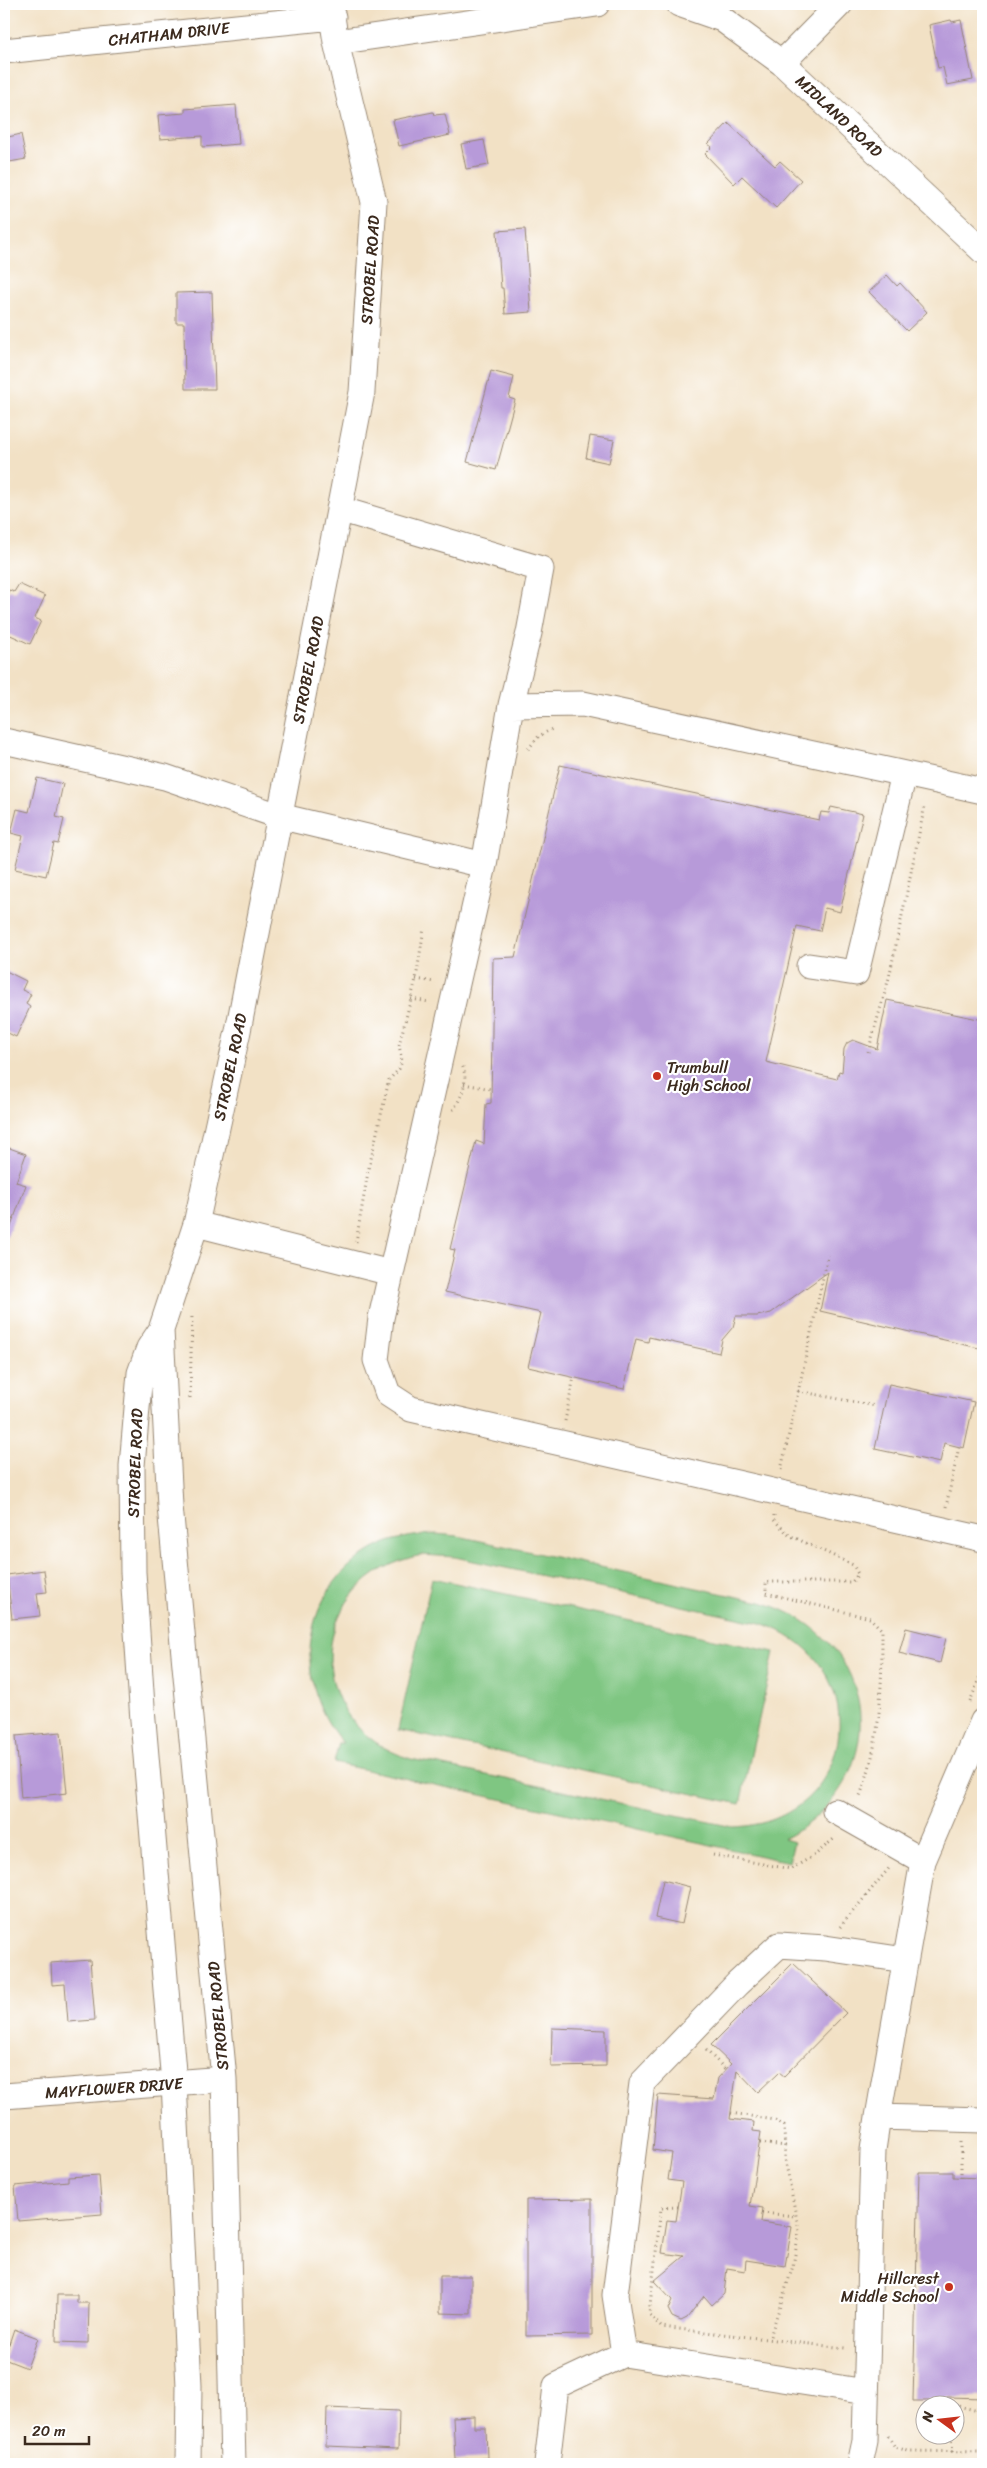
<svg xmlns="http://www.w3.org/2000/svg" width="987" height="2468" viewBox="0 0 987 2468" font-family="Sriracha,sans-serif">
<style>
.green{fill:#7fc682;stroke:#5d7850;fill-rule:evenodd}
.building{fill:#b79ad9}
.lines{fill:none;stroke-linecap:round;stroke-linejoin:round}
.minor-casing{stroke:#968672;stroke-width:27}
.path{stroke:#968672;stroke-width:3;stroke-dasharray:1 4;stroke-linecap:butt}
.minor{stroke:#fff;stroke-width:25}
.poi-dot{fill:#c8321e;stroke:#fff;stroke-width:2}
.labels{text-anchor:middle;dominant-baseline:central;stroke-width:4.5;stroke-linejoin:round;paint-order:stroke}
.street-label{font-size:16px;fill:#3b2a1e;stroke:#fff}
.poi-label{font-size:16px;fill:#3b2a1e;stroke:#fff;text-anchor:start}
</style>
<rect width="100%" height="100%" fill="#fff"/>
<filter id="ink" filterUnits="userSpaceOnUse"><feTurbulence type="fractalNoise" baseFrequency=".02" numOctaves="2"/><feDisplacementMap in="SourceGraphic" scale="10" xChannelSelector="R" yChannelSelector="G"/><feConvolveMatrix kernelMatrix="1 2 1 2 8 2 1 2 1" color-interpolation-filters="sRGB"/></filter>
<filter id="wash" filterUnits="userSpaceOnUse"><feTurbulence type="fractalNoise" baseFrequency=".0096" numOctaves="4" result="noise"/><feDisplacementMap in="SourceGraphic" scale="20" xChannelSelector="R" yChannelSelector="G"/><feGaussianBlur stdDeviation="1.12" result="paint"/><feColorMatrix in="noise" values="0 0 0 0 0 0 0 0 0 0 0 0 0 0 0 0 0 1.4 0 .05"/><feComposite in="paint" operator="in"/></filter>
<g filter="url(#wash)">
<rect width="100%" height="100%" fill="#f2e1c5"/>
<path class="green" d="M 436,1534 L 458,1536 L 761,1602 C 883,1637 895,1782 783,1839 L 794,1842 L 789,1862 L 334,1763 L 339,1743 L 343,1743 C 290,1682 301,1590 373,1549 C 393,1538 414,1535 436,1534 ZM 422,1555 L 455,1557 L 761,1623 C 880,1663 857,1823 733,1827 L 411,1759 C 297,1724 306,1577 422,1555 Z
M 432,1578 L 774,1652 L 740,1804 L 398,1730 Z"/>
<g id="blocks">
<path class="building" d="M 951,20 L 952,22 L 961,20 L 973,80 L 947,85 L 943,67 L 938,68 L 929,25 Z
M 236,105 L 239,144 L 202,147 L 202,136 L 160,139 L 158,115 L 185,113 L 185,109 Z
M 433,112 L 434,115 L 445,114 L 450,135 L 399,146 L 393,120 Z
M 728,123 L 775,166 L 780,161 L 801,180 L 776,208 L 742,176 L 734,184 L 705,154 L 712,147 L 708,144 Z
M 21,134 L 26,159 L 4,163 L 4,138 Z
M 484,140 L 489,165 L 466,169 L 461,144 Z
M 525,229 L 531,312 L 505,314 L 503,288 L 501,288 L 497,231 Z
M 887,275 L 897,286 L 900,283 L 927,312 L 907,331 L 869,292 Z
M 212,292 L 215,389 L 185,389 L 184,323 L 176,323 L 176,293 Z
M 491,371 L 514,377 L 509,398 L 515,400 L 496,470 L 467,462 Z
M 590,436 L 614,440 L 609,463 L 586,458 Z
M 19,584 L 45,596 L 35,618 L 41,621 L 30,644 L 4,632 L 4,600 L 9,590 L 14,592 Z
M 560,765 L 819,820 L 821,812 L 829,813 L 831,807 L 863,814 L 840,912 L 825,908 L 820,931 L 797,926 L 766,1062 L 837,1079 L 839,1071 L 842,1072 L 844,1049 L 847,1043 L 853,1040 L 877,1049 L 887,1000 L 983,1020 L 983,1349 L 820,1311 L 828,1272 L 771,1313 L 757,1316 L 736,1316 L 733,1327 L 722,1340 L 719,1353 L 649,1337 L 648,1342 L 636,1339 L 624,1389 L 528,1367 L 541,1313 L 445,1292 L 455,1250 L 450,1249 L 476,1141 L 484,1144 L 486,1104 L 491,1103 L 493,958 L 515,957 Z
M 37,778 L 63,784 L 56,817 L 64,819 L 58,844 L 54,843 L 46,876 L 15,869 L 23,836 L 11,833 L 17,809 L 29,812 Z
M 4,970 L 26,981 L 22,990 L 31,994 L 26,1004 L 30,1007 L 16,1037 L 4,1031 Z
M 4,1146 L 26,1154 L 16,1182 L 26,1185 L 6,1240 L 4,1240 Z
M 889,1384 L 974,1402 L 964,1448 L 944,1443 L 940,1463 L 875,1449 Z
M 44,1570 L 47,1592 L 37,1593 L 40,1616 L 12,1619 L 7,1575 Z
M 906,1628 L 946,1638 L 940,1663 L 899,1653 Z
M 61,1732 L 67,1793 L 21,1798 L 16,1736 Z
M 663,1880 L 690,1887 L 682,1924 L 655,1918 Z
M 90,1960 L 95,2020 L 68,2022 L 65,1984 L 52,1985 L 51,1963 Z
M 793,1963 L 846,2013 L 784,2076 L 779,2072 L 758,2092 L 737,2070 L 730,2119 L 754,2122 L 753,2131 L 761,2132 L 750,2206 L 763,2208 L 761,2222 L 792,2227 L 785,2266 L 746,2260 L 745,2271 L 727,2268 L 724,2294 L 712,2305 L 704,2296 L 687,2318 L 681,2321 L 672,2317 L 668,2309 L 672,2300 L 654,2281 L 684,2256 L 662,2253 L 667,2220 L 676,2221 L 682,2182 L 668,2180 L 672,2153 L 653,2150 L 658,2095 L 714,2099 L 718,2078 L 731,2064 L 711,2045 Z
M 552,2028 L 606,2030 L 606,2066 L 551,2067 Z
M 919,2172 L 953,2172 L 953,2177 L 983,2178 L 983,2398 L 947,2397 L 947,2401 L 913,2401 Z
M 99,2175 L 102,2214 L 18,2221 L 15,2186 L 68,2181 L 68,2177 Z
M 592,2199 L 592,2335 L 526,2336 L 526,2200 Z
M 440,2276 L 471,2276 L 471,2314 L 440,2313 Z
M 57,2295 L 77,2295 L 77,2303 L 89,2303 L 88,2343 L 56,2342 Z
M 14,2329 L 38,2338 L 27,2368 L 4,2359 Z
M 327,2408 L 399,2411 L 398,2449 L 326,2446 Z
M 474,2416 L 474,2428 L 486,2428 L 487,2458 L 455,2460 L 453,2417 Z"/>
</g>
</g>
<g filter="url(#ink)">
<use href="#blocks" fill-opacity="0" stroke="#968672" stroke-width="1"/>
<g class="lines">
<g class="minor-casing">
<path id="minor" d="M 679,4 L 722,19 L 782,63 L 983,251
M 336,42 L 597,4
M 4,51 L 333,17
M 782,63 L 840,4
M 339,509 L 541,569 L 529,633 L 511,705
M 4,741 L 165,777 L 279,816 L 484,865 L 511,705 L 583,704 L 983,791
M 484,865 L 381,1318 L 376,1360 L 388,1394 L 411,1409 L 983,1539
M 809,966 L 856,973 L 904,774
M 196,1224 L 391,1273
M 161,1330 L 170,1506 L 224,2079 L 233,2464
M 835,1811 L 923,1861
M 4,2096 L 224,2079
M 878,2117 L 983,2120
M 866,2392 L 624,2354 L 615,2295 L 642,2083 L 737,1984 L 779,1945 L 825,1948 L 905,1960
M 188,2464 L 189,2386 L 174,2083 L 143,1721 L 133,1572 L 132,1466 L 140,1373 L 149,1348 L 161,1330 L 196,1224 L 238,1031 L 362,392 L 374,202 L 336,42 L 330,4
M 547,2464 L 556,2386 L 624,2354
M 860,2464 L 865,2441 L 873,2150 L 878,2117 L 923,1861 L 983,1721"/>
</g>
<path class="path" d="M 528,749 L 539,736 L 554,728
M 416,979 L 434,982
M 411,999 L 429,1002
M 868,1052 L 889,978 L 925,805
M 464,1084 L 491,1089
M 453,1110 C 462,1097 469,1080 462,1065
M 356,1242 L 368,1172 L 389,1080 L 399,1069 L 402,1061 L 399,1045 L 416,979 L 424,928
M 798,1391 L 875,1406
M 190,1398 L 192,1314
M 565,1421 L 574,1377
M 781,1470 L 828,1255
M 946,1507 L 959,1447
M 774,1515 L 774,1520 L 789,1535 L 853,1565 L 858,1574 L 852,1582 L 766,1582 L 766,1593 L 870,1618 L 882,1630 C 882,1686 881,1745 859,1798
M 970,1702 L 983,1668
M 713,1855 L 791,1869 L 815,1855 L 836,1837
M 840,1927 L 890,1867
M 706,2050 L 726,2070
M 731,2113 L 775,2120 L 784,2126 L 785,2159 L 799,2231 L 793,2266 L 769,2340
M 760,2143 L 786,2146
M 961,2178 L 961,2142
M 678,2207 L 661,2208 L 649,2314 L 661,2327 L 845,2348
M 762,2213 L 796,2216
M 954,2405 L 983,2412
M 888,2436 L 895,2447 L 908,2451 L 983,2452
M 952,2452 L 953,2436"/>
<use href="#minor" class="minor"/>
</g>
</g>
<g class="poi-dot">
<circle cx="657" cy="1076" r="5"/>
<circle cx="949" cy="2287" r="5"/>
</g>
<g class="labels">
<g class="street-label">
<text transform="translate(169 34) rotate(-6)">CHATHAM DRIVE</text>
<text transform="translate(839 116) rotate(43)">MIDLAND ROAD</text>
<text transform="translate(370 270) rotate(-86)">STROBEL ROAD</text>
<text transform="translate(308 670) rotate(-79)">STROBEL ROAD</text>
<text transform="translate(230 1067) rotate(-78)">STROBEL ROAD</text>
<text transform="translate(135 1463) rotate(-88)">STROBEL ROAD</text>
<text transform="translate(218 2016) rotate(-95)">STROBEL ROAD</text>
<text transform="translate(114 2088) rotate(-4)">MAYFLOWER DRIVE</text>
</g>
<g class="poi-label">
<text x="667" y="1067">Trumbull<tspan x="667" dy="18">High School</tspan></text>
<text x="939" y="2278" text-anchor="end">Hillcrest<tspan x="939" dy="18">Middle School</tspan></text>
</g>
</g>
<rect width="987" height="2468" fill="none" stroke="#fff" stroke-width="20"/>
<g transform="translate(940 2420) rotate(285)"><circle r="24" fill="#ffffff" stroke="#b1aaa5"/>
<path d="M0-4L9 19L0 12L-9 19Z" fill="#c8321e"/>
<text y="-8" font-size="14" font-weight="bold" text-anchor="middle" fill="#3b2a1e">N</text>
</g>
<path d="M25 2436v8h64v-8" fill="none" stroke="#3b2a1e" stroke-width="2.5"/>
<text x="32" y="2436" font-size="15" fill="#3b2a1e" stroke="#ffffff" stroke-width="4" paint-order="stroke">20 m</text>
</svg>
